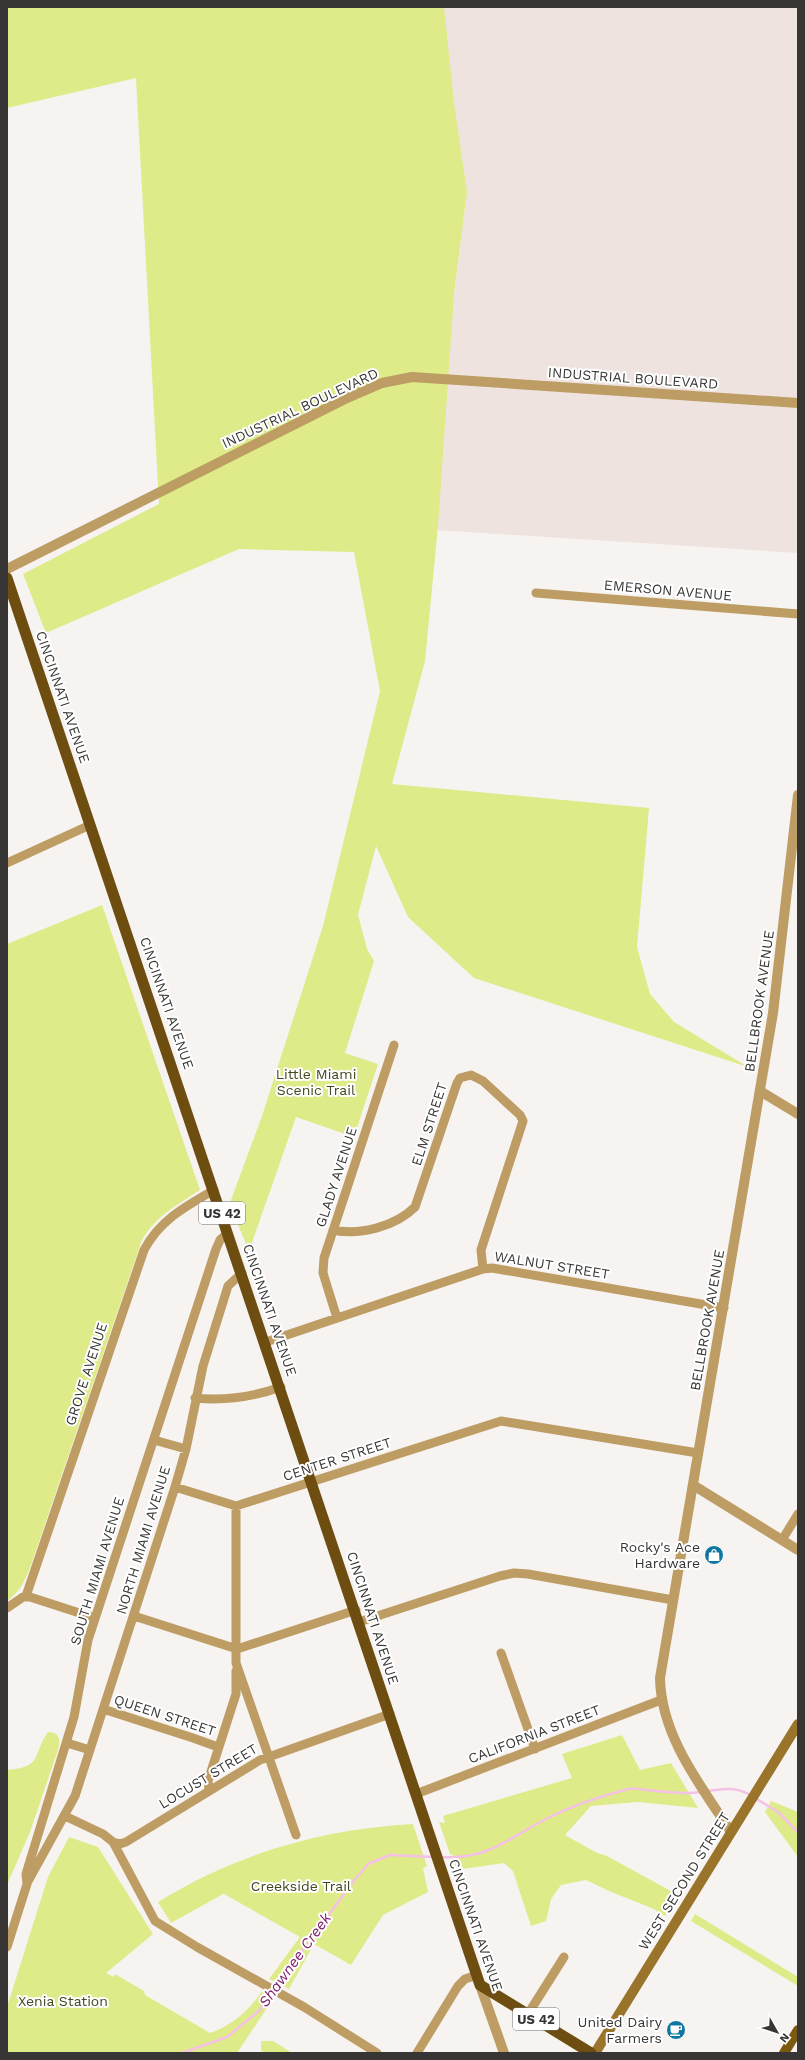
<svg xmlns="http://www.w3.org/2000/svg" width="805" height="2060" viewBox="0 0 805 2060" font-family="'Work Sans',sans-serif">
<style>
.built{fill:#eee3de}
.green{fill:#deeb88}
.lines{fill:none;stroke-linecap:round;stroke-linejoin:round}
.stream{stroke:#f5c1e6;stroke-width:2.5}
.minor{stroke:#be9d64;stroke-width:9}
.tertiary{stroke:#be9d64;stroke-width:10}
.secondary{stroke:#9a742b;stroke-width:10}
.primary{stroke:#7c5910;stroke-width:10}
.trunk{stroke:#6d4e10;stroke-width:11}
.labels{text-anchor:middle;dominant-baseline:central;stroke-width:4;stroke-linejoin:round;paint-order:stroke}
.shield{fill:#fff;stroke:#737272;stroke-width:1}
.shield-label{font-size:13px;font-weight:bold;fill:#373635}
.street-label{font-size:14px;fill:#373635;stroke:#fff}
.park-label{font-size:14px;fill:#43481e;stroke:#fff}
.poi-label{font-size:14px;fill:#373635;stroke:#fff;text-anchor:end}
.water-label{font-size:15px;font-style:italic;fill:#7c1b69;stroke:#fff}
</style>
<rect width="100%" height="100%" fill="#f7f3f1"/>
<path class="built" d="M 439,7 L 798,7 L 798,553 L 436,530 L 454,294 L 467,192 Z"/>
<path class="green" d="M 7,7 L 444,7 L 454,103 L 467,192 L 454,294 L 438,526 L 425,661 L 392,784 L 649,808 L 637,947 L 650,994 L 674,1022 L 748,1067 L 474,978 L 408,917 L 376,846 L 358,915 L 367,949 L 374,961 L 345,1053 L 378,1064 L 354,1137 L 296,1117 L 249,1251 L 231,1208 L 231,1200 L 262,1116 L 323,926 L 380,691 L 354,552 L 239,549 L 46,633 L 23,574 L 159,504 L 136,78 L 7,108 Z
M 102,905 L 200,1190 C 177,1205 156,1216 142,1240 L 31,1565 C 25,1580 21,1591 7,1601 L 7,944 Z
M 48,1732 C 62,1732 60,1743 57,1753 L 30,1832 L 7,1885 L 7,1770 C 44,1767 32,1754 48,1732 Z
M 622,1735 L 640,1770 L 671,1763 L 698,1808 L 638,1802 L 591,1806 L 565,1835 L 597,1853 L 607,1856 L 678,1895 L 665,1916 L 654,1909 L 609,1891 L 586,1880 L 561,1885 L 551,1899 L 546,1921 L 531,1926 L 513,1871 L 504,1863 L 456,1870 L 453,1855 L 450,1854 L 439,1822 L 445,1823 L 443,1816 L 572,1778 L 562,1754 Z
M 771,1801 L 798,1812 L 798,1857 L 765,1812 Z
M 413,1824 L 427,1866 L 423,1868 L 428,1892 L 383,1915 L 351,1965 L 314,1944 L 289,1989 L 269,1979 L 300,1937 L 224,1894 L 225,1893 L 171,1923 L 158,1902 C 236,1854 321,1829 413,1824 Z
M 69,1837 L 98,1847 L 153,1934 L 106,1973 L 114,1977 L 115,1974 L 144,1991 L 145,1995 L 210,2033 C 231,2026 250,2010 262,1991 L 273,1999 L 237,2053 L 7,2053 L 7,2007 L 48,1877 Z
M 695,1914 L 798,1977 L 798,1986 L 691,1921 Z
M 261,2041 L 273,2041 L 292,2053 L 264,2053 L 261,2050 Z"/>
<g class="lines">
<path class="stream" d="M 707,1791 C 724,1789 735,1786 750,1795
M 755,1798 L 778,1812 L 798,1832
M 441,1857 C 490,1860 509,1837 550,1817 C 574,1805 602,1796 628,1789 C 633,1788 640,1789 646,1790 C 664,1791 682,1795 700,1792
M 275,1988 L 352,1883 L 368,1864 L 390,1855 L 434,1857
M 182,2053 L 227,2037 L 260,2010 L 272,1992"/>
<path class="minor" d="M 536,593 L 798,614
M 7,863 L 90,825
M 333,1230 C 360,1236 396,1226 415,1207 L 457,1083 L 460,1078 L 471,1075 L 483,1081 L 520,1115 L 523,1121 L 481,1250 L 483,1269
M 337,1318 L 323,1273 L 324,1258 L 394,1045
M 266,1342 L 483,1269 L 492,1268 L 724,1308
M 195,1398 C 225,1401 253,1397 281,1387
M 154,1440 L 186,1449
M 175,1487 L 236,1506 L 501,1421 L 698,1453
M 236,1506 L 236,1663 L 296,1835
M 782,1540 L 798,1514
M 26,1596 L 144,1250 C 160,1220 186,1206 214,1190
M 7,1608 L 23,1597 L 30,1597 L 95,1618
M 134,1616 L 237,1649 L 356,1610
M 359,1622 L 500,1576 L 514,1573 L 528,1574 L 673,1600
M 501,1653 L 535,1749
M 103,1709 L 193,1738 L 218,1747
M 67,1743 L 90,1750
M 209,1790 L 208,1781 L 236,1694 L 236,1671
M 416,1794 L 661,1700
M 65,1816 L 103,1834 L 113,1842 L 155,1921 L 197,1947 L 304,2007 L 377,2053
M 113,1842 L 120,1844 L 126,1842 L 260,1760 L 390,1714
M 27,1883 L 75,1796 L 175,1487 L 186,1449 L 203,1366 L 228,1286 L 242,1273
M 7,1947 L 27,1884 L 26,1874 L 74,1717 L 88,1640 L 216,1249 L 220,1240 L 228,1233
M 528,2014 L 564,1957
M 417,2053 L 458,1986 L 465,1979 L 477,1975"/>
<path class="tertiary" d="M 7,569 L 345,399 L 382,383 L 412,377 L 798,403
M 760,1091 L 798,1114
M 693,1485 L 798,1550
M 731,1832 C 701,1786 661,1736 660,1678 L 773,1013 L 798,795
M 480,1985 L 504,2053"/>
<path class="secondary" d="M 595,2053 L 798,1724"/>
<path class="primary" d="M 784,2053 L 798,2030"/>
<path class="trunk" d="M 7,578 L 480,1985 L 591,2053"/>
</g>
<defs>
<g id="shop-disc" transform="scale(1)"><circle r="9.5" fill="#0f76a2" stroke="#fff"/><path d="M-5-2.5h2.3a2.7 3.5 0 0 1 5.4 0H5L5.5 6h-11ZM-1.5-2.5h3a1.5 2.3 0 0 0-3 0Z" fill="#fff"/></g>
<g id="cafe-disc" transform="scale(1)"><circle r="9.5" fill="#0f76a2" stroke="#fff"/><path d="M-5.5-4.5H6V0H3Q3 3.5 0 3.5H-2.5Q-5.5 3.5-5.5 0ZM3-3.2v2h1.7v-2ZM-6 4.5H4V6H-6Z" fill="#fff"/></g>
</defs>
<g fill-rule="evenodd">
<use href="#shop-disc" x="714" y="1555"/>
<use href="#cafe-disc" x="676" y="2030"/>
</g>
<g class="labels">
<g class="shield">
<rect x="199" y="1202" width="46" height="22" rx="3"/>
<rect x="513" y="2008" width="46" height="22" rx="3"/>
</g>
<g class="shield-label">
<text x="222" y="1213">US 42</text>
<text x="536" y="2019">US 42</text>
</g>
<g class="street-label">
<text transform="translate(633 378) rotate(4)">INDUSTRIAL BOULEVARD</text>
<text transform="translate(300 408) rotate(-25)">INDUSTRIAL BOULEVARD</text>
<text transform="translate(668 590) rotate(5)">EMERSON AVENUE</text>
<text transform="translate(63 697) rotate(71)">CINCINNATI AVENUE</text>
<text transform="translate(759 1001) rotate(-82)">BELLBROOK AVENUE</text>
<text transform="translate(167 1003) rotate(71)">CINCINNATI AVENUE</text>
<text transform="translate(429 1124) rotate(-72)">ELM STREET</text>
<text transform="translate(336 1177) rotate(-72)">GLADY AVENUE</text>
<text transform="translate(552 1265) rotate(9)">WALNUT STREET</text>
<text transform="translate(270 1310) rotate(71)">CINCINNATI AVENUE</text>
<text transform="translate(707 1320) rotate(-80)">BELLBROOK AVENUE</text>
<text transform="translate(86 1374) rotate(-72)">GROVE AVENUE</text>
<text transform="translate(337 1459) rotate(-18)">CENTER STREET</text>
<text transform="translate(143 1540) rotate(-73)">NORTH MIAMI AVENUE</text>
<text transform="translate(97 1571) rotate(-73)">SOUTH MIAMI AVENUE</text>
<text transform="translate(373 1618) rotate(72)">CINCINNATI AVENUE</text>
<text transform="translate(165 1715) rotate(18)">QUEEN STREET</text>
<text transform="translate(534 1734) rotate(-21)">CALIFORNIA STREET</text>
<text transform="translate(208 1776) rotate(-31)">LOCUST STREET</text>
<text transform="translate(684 1881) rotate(-58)">WEST SECOND STREET</text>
<text transform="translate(476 1925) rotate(71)">CINCINNATI AVENUE</text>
</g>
<g class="park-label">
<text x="316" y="1074">Little Miami<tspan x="316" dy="16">Scenic Trail</tspan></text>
<text x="301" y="1886">Creekside Trail</text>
<text x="63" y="2001">Xenia Station</text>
</g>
<g class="poi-label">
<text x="700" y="1547">Rocky's Ace<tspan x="700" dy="16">Hardware</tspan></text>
<text x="662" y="2022">United Dairy<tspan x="662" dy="16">Farmers</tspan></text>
</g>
<g class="water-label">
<text transform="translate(295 1960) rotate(-54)">Shawnee Creek</text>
</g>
</g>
<rect width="805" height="2060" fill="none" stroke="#373635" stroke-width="16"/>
<g transform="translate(777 2032) rotate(129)" stroke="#ffffff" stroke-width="3" paint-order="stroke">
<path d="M0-3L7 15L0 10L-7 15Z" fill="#373635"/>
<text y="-6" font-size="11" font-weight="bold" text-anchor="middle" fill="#373635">N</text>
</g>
</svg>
